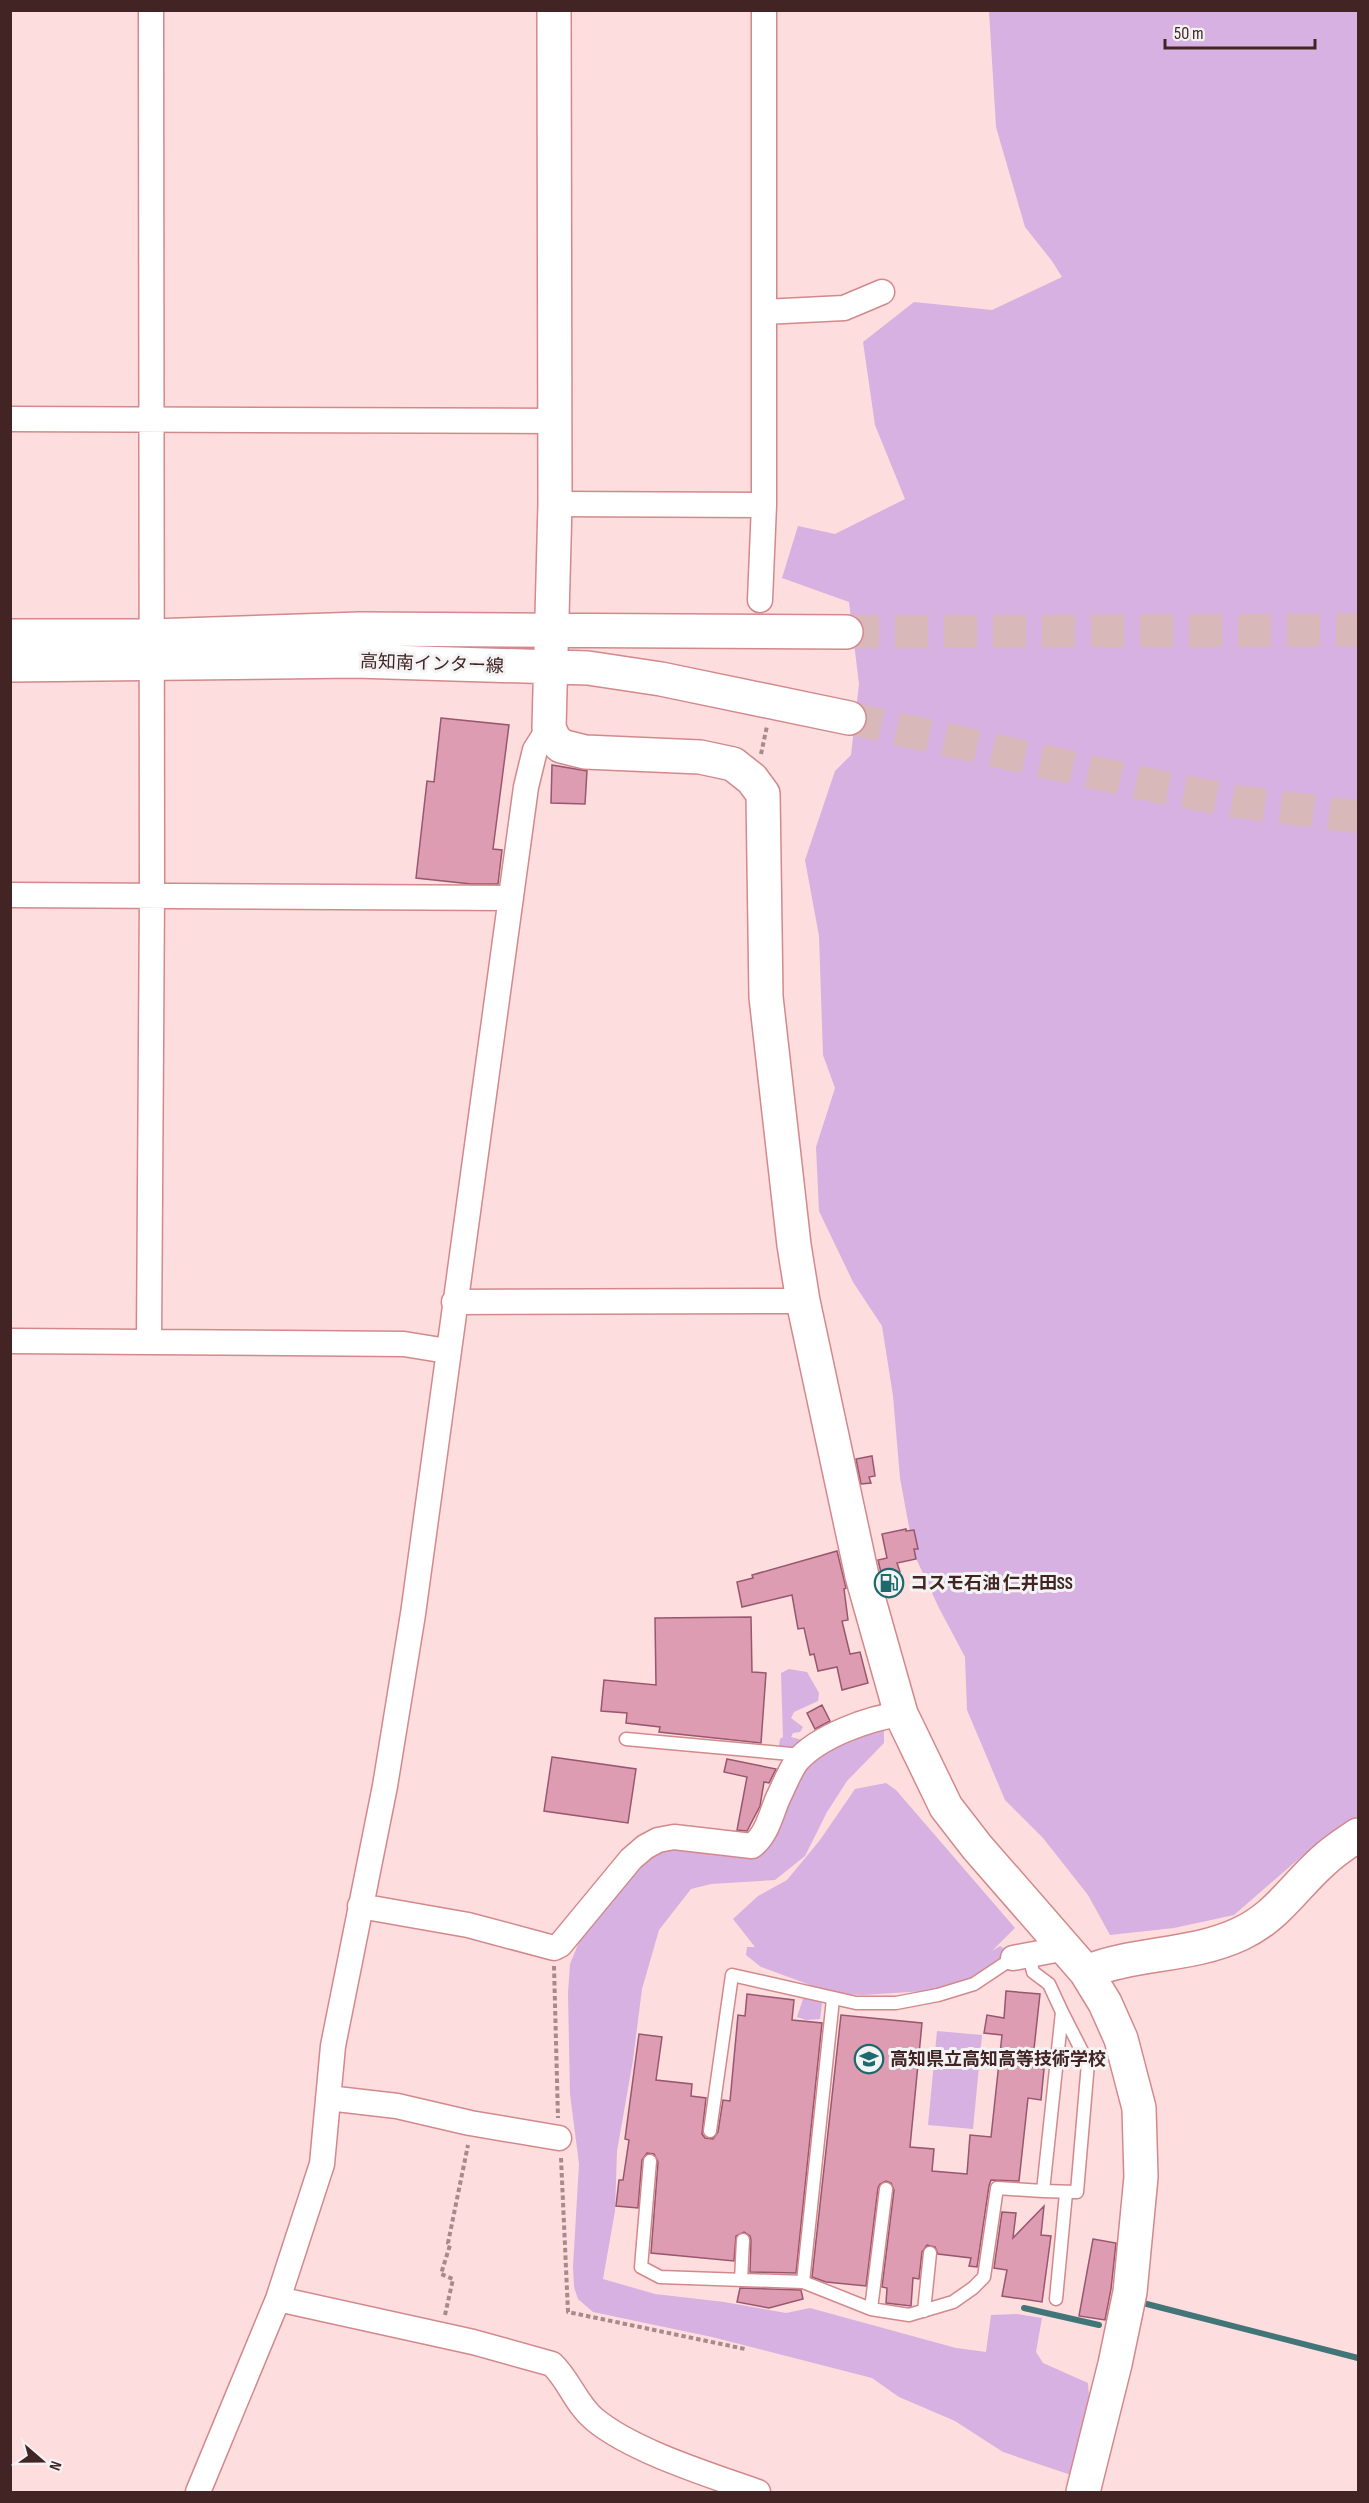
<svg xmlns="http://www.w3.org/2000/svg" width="1369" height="2503" viewBox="0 0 1369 2503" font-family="'Sofia Sans Condensed','Noto Sans JP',sans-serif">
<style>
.green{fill:#d6b1e1}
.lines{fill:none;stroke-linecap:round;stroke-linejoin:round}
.stream{stroke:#417578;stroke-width:6}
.building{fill:#de9cb2;stroke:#98576e;stroke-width:1.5}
.secondary-tunnel{stroke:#d8b8b8;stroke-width:33;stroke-dasharray:33 16;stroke-linecap:butt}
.lane-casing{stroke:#d3898b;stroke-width:15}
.street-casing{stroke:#d3898b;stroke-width:27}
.secondary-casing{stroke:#d3898b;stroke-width:36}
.path{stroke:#a98a8b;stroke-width:4;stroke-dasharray:4.5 3;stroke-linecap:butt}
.lane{stroke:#fff;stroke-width:12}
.street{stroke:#fff;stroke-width:24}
.secondary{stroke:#fff;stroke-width:33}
.labels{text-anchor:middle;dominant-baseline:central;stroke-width:6;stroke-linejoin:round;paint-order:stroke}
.street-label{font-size:18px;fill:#422425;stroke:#f3f3f3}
.poi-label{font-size:18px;font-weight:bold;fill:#422425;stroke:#f3f3f3;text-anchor:start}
</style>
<rect width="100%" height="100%" fill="#fddddd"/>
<path class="green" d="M 989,11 L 1358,11 L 1358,1816 L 1317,1843 L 1234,1915 L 1174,1928 L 1110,1935 L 1088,1895 L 1043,1838 L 1005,1800 L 967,1710 L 965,1657 L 939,1608 L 914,1554 L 900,1478 L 893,1396 L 882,1326 L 853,1282 L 819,1211 L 816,1147 L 835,1088 L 823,1055 L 819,936 L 805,860 L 835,771 L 851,755 L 859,684 L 849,602 L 782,578 L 798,526 L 835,534 L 905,499 L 875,425 L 863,342 L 914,302 L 992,310 L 1062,277 L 1052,261 L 1025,227 L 996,127 Z
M 789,1669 L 807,1672 L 819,1693 L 818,1701 L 794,1712 L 791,1718 L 803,1727 L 800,1732 L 793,1733 L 791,1737 L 803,1740 L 801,1748 L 784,1749 L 779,1745 L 780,1739 L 783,1737 L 781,1673 Z
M 884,1725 L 884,1743 L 847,1781 L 827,1812 L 805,1856 L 775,1880 L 711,1884 L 691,1889 L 659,1930 L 642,1989 L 633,2060 L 617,2151 L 615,2211 L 603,2279 L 655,2294 L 724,2302 L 786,2313 L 810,2308 L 956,2348 L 986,2352 L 991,2315 L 1017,2314 L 1042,2318 L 1036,2352 L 1043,2363 L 1088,2383 L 1090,2408 L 1074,2476 L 1003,2452 L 955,2421 L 899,2397 L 872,2378 L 712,2337 L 593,2312 L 578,2299 L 574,2287 L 573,2267 L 579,2164 L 570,2094 L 568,1993 L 570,1964 L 586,1925 L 626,1874 L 660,1849 L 687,1845 L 750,1854 L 792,1779 L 821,1749 Z
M 886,1783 L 896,1790 L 1015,1928 L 992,1951 L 1000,1946 L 1009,1952 L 976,1977 L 941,1990 L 863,1995 L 838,1994 L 813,1986 L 761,1967 L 746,1955 L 747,1947 L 755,1947 L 733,1919 L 758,1896 L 787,1880 L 820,1840 L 855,1789 Z
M 812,1998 L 822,2003 L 820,2019 L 806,2020 L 797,2017 L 803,1999 Z
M 937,2031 L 982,2035 L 973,2129 L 928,2125 Z"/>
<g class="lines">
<path class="stream" d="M 1139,2302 L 1358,2358
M 1024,2308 L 1099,2325"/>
</g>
<path class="building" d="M 441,718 L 509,725 L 493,849 L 502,850 L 498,884 L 471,884 L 416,878 L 427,781 L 434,782 Z
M 552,765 L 587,771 L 585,804 L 551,803 Z
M 872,1456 L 875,1476 L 869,1477 L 871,1483 L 861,1484 L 856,1459 Z
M 906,1529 L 906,1531 L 914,1530 L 918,1549 L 914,1549 L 916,1559 L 897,1563 L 900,1572 L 882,1577 L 878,1560 L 887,1558 L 882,1534 Z
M 837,1551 L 846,1588 L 844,1589 L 848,1620 L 842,1621 L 850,1654 L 860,1652 L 868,1683 L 842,1690 L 837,1667 L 818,1671 L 814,1654 L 810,1655 L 804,1628 L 798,1629 L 792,1595 L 742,1607 L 737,1582 L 753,1578 L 752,1575 Z
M 751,1617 L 752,1672 L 766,1673 L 761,1743 L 659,1732 L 660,1727 L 626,1723 L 627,1713 L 601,1711 L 604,1680 L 656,1685 L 655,1618 Z
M 822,1705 L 830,1721 L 815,1729 L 807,1713 Z
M 552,1757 L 636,1769 L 628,1823 L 544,1811 Z
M 727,1759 L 776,1769 L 769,1783 L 764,1782 L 760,1806 L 747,1831 L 737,1830 L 747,1777 L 724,1772 Z
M 1006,1991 L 1040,1994 L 1032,2067 L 1044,2069 L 1041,2100 L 1028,2098 L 1019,2181 L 991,2180 L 989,2186 L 977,2267 L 969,2266 L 971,2258 L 938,2254 L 935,2247 L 927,2245 L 922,2252 L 919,2279 L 913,2278 L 911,2306 L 886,2303 L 887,2288 L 882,2287 L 894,2190 L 891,2183 L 886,2181 L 880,2184 L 878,2188 L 866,2286 L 826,2282 L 812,2277 L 841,2015 L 922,2023 L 910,2147 L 934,2149 L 932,2171 L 967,2174 L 970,2135 L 991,2137 L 1002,2035 L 984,2033 L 987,2015 L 1004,2018 Z
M 747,1994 L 794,2000 L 792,2020 L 822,2023 L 796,2273 L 750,2272 L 751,2240 L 750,2236 L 744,2232 L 736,2236 L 734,2261 L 651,2253 L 658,2162 L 654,2154 L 647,2153 L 642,2160 L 638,2208 L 616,2206 L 619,2180 L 623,2180 L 629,2140 L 625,2139 L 639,2034 L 662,2037 L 656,2080 L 692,2084 L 691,2096 L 706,2098 L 702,2134 L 705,2138 L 713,2139 L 718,2132 L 723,2100 L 730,2101 L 738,2015 L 745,2016 Z
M 1044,2206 L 1041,2235 L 1051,2236 L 1042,2302 L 1002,2296 L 1007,2270 L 994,2268 L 1002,2212 L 1016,2213 L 1013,2238 Z
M 1093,2239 L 1116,2243 L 1111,2289 L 1105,2320 L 1079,2316 Z
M 740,2288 L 801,2290 L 803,2299 L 769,2308 L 737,2302 Z"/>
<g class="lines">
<path class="secondary-tunnel" d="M 846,632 L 1358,630
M 849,718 L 1160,787 L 1234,801 L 1358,817"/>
<g class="lane-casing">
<path id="lane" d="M 626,1739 L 802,1755
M 1029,1955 L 1033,1972 L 1049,1984 L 1062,2012 L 1043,2191 L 1077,2192 L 1088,2063 L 1062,2012
M 710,2131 L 732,1975 L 856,2003 L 896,2003 L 938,1995 L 974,1984 L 1013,1958
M 650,2161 L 641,2267 L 660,2277 L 803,2282 L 871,2309 L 909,2315 L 953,2302 L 973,2288 L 984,2277 L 997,2188 L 1043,2191
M 741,2280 L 743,2240
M 803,2282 L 833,1999
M 1056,2299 L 1066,2193
M 871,2309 L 886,2189
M 924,2311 L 930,2253"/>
</g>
<g class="street-casing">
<path id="street" d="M 764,312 L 844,308 L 882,292
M 10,419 L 553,421
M 555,504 L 764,505
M 760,600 L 764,505 L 764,10
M 10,895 L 511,898
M 454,1302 L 803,1301
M 10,1341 L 404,1344 L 447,1351
M 149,1342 L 152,894 L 151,10
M 360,1906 L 468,1925 L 554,1948 L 560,1945 L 631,1859 L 645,1847 L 658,1840 L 674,1837 L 752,1846 C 767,1835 771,1814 778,1798 C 784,1786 789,1772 797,1761 C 819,1736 869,1718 901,1714
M 1013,1958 L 1066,1948
M 328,2098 L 397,2106 L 470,2123 L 559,2138
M 278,2299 L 473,2342 L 552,2364 C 569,2380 576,2404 594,2419 C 632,2451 710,2475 758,2492
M 198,2492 L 278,2299 L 322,2164 L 333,2046 L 385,1786 L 413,1614 L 526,787 L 535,750 L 549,728"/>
</g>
<g class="secondary-casing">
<path id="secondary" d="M 554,10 L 555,504 L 549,728 L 554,739 L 561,746 L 585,752 L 700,757 L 733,764 L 752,779 L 763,794 L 766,997 L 794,1245 L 803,1301 L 862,1576 L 901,1714 L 946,1807 L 977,1847 L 1086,1972 L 1105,2003 L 1121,2039 L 1139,2108 L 1141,2177 L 1130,2292 L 1115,2364 L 1083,2492
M 10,636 L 152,636 L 360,629 L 846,632
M 10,665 L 356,661 L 588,668 L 661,679 L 849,718
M 1086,1972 C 1135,1952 1191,1957 1240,1934 C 1277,1917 1293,1888 1322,1862 C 1333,1851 1346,1843 1358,1835"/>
</g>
<path class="path" d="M 761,754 L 767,726
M 554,1966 L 558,2118
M 561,2158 L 568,2312 L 745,2349
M 445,2315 L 453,2279 L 441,2274 L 450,2245 L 448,2243 L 468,2145"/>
<use href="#lane" class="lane"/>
<use href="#street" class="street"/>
<use href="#secondary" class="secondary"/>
</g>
<defs>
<g id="fuel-ring" transform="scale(1.5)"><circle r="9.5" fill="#f3f3f3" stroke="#1d6a6c" stroke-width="1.5"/><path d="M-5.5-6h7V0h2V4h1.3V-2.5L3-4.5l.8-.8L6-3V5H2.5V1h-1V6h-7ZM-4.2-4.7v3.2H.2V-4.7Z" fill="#1d6a6c"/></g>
<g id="school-ring" transform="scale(1.5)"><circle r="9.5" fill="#f3f3f3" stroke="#1d6a6c" stroke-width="1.5"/><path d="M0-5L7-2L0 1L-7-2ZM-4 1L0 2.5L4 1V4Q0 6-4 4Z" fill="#1d6a6c"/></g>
</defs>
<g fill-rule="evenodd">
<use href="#fuel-ring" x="889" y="1583"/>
<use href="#school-ring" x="869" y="2059"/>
</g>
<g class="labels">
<g class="street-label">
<text transform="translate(432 664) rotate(2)">高知南インター線</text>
</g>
<g class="poi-label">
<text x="910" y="1583">コスモ石油 仁井田SS</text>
<text x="890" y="2059">高知県立高知高等技術学校</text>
</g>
</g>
<rect width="1369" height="2503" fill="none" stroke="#422425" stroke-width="24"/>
<g transform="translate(42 2461) rotate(110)" stroke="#f3f3f3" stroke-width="4.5" paint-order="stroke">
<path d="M0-4.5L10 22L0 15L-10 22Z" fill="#422425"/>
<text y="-9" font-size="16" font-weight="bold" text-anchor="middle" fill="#422425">N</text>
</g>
<path d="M1165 39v9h150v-9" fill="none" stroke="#422425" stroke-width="3"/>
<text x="1174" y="39" font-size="18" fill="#422425" stroke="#f3f3f3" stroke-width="4.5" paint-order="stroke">50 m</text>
</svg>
